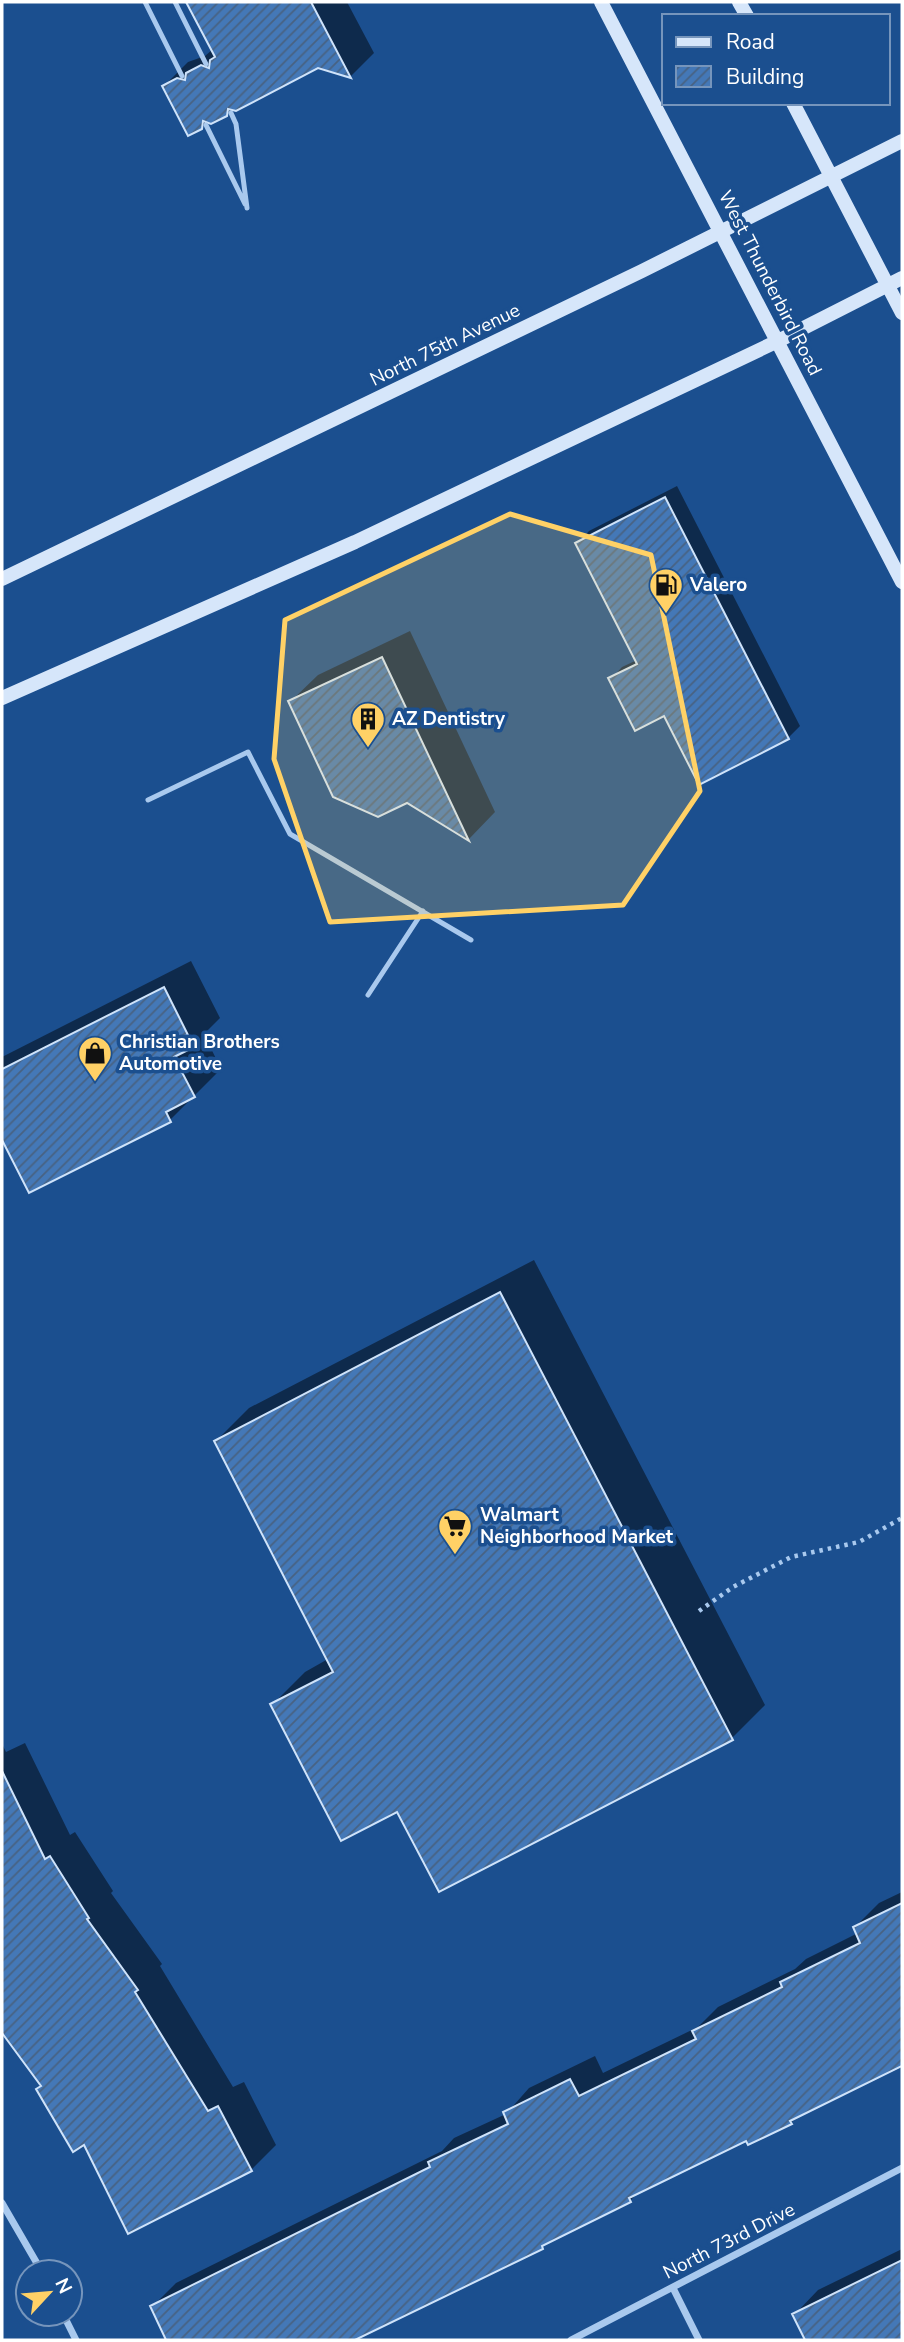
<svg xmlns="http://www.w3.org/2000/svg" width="904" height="2342" viewBox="0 0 904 2342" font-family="'Nunito Sans',sans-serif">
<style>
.shadow{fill:#0007}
.building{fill:url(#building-hatch);stroke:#cfe3fa;stroke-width:2}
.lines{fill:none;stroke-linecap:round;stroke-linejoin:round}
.path{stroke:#a9c9ee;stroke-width:4.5;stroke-dasharray:3.5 5;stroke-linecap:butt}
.lane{stroke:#a9c9ee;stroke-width:5}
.street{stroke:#a9c9ee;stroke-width:7}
.secondary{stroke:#d6e6fa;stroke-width:14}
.marked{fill:#ffd166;fill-opacity:0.2;stroke:#ffd166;stroke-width:5;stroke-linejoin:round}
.labels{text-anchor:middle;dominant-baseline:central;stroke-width:7;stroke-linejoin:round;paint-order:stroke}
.street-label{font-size:19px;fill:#fff;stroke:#1b4f8f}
.poi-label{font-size:19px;font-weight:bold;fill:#fff;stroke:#1b4f8f;text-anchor:start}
</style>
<defs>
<pattern id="building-hatch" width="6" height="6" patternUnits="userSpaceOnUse" patternTransform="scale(1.75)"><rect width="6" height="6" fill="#4478b7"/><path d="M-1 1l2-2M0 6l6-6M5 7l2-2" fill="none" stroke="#486282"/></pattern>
</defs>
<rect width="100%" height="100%" fill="#1b4f8f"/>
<path class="shadow" d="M 202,2 L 347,2 L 374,53 L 351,76 L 318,66 L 232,108 L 226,115 L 208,121 L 201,127 L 164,86 L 188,62 L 205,56 L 213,49 L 193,10 Z
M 677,486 L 800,726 L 788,738 L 664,714 L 611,679 L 622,667 L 637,660 L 578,543 L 589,531 Z
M 410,631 L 495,812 L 469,839 L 407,801 L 290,702 L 318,675 Z
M 191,961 L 220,1018 L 204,1034 L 221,1069 L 170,1120 L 29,1191 L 2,1136 L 2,1057 Z
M 534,1260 L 765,1705 L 732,1738 L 398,1810 L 272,1705 L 305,1672 L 328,1659 L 216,1441 L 249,1408 Z
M 25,1743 L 70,1835 L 75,1832 L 113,1891 L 111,1893 L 162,1964 L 160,1966 L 233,2087 L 244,2082 L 276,2145 L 251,2170 L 85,2143 L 2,2030 L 2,1744 L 6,1752 Z
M 902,1892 L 902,2060 L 894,2068 L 799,2114 L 791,2123 L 747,2139 L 639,2191 L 630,2201 L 549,2240 L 542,2247 L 354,2340 L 168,2340 L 152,2307 L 176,2283 L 442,2151 L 454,2138 L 506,2114 L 529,2088 L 595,2056 L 603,2073 L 698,2027 L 718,2007 L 795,1969 L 806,1959 L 858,1933 L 855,1927 L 879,1903 Z
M 902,2249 L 902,2340 L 807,2340 L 795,2314 L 818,2290 Z"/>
<path class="building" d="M 186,2 L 311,2 L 351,78 L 318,68 L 236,111 L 228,109 L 227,116 L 211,124 L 203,121 L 202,129 L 188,136 L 162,86 L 177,78 L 185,80 L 186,73 L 201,65 L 209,68 L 210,60 L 215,57 Z
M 665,497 L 789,739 L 699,785 L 664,716 L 635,731 L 608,678 L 637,664 L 575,543 Z
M 382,657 L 469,841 L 407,803 L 378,817 L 333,797 L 288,701 Z
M 164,987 L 194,1047 L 174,1057 L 195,1097 L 166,1112 L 171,1122 L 29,1193 L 2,1140 L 2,1069 Z
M 500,1292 L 733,1740 L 439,1892 L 397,1812 L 341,1841 L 270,1704 L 333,1672 L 214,1441 Z
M 2,1771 L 45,1859 L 50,1856 L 89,1918 L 87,1919 L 138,1990 L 135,1992 L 208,2111 L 218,2106 L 252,2171 L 128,2234 L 84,2145 L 73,2152 L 36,2089 L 41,2086 L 2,2033 Z
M 902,1903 L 902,2066 L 790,2121 L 792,2124 L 748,2145 L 746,2141 L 629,2198 L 631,2202 L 542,2246 L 543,2249 L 355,2340 L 166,2340 L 150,2306 L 430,2167 L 428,2162 L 508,2124 L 503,2112 L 570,2079 L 579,2096 L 696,2039 L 692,2031 L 782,1987 L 780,1982 L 860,1943 L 853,1927 Z
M 902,2260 L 902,2340 L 805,2340 L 792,2314 Z"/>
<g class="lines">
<path class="path" d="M 699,1611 L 733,1587 L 791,1557 L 859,1542 L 902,1518"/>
<path class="lane" d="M 145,2 L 182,76
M 175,2 L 206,64
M 231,113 L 236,124 L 247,208
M 206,125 L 245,204
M 148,800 L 248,752 L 290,834 L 471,940
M 368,995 L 423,911"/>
<path class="street" d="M 2,2203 L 42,2272
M 673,2288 L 699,2340
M 63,2314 L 76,2340
M 571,2340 L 902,2168"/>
<path class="secondary" d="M 601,2 L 902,582
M 739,2 L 747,16
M 793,103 L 902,313
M 2,579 L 642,271 L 902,141
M 2,698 L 355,542 L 778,341 L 902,278"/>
</g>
<path class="marked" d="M 510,514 L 651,555 L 700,791 L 623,905 L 330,922 L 274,759 L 285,620 Z"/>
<defs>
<g id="fuel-pin" transform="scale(1.75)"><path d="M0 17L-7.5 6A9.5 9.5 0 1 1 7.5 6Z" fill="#ffd166" stroke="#1b4f8f"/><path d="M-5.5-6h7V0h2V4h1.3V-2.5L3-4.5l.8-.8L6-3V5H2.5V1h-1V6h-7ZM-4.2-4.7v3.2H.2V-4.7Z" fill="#111"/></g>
<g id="building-pin" transform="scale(1.75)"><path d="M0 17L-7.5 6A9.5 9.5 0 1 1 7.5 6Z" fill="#ffd166" stroke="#1b4f8f"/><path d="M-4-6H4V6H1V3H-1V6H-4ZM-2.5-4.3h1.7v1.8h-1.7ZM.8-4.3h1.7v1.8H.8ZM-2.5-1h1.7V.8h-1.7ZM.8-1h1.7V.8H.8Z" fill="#111"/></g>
<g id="shop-pin" transform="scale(1.75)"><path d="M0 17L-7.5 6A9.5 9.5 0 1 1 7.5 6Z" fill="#ffd166" stroke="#1b4f8f"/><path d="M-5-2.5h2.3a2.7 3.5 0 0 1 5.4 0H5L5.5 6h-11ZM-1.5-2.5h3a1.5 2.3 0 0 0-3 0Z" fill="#111"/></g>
<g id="supermarket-pin" transform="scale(1.75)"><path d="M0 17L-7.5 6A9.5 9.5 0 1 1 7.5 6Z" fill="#ffd166" stroke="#1b4f8f"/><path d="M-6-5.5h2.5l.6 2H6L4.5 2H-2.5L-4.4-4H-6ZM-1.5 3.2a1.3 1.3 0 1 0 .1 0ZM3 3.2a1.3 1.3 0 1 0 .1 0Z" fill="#111"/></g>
</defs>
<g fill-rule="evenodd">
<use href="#fuel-pin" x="666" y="585"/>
<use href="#building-pin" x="368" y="719"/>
<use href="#shop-pin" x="95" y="1053"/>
<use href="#supermarket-pin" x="455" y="1526"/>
</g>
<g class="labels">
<g class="street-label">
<text transform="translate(770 283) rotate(63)">West Thunderbird Road</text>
<text transform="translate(445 345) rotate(-26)">North 75th Avenue</text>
<text transform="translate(729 2241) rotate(-27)">North 73rd Drive</text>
</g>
<g class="poi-label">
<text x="690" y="585">Valero</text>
<text x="392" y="719">AZ Dentistry</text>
<text x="119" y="1042">Christian Brothers<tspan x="119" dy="22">Automotive</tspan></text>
<text x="480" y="1515">Walmart<tspan x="480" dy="22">Neighborhood Market</tspan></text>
</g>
</g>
<rect width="904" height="2342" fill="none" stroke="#ffffff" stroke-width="7"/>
<rect x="662" y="14" width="228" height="91" fill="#1b4f8f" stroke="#7695bc" stroke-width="2"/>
<rect x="676" y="37" width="35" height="10" fill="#d6e6fa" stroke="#7695bc" stroke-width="2"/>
<text x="726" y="49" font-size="21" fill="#ffffff">Road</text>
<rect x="676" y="66" width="35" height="21" fill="url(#building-hatch)" stroke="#7695bc" stroke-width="2"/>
<text x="726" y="84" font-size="21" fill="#ffffff">Building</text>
<g transform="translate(49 2293) rotate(64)"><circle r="33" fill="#1b4f8f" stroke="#7695bc" stroke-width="2"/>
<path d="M0-5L12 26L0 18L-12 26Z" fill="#ffd166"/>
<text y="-10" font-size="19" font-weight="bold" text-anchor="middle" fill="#ffffff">N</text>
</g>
</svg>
